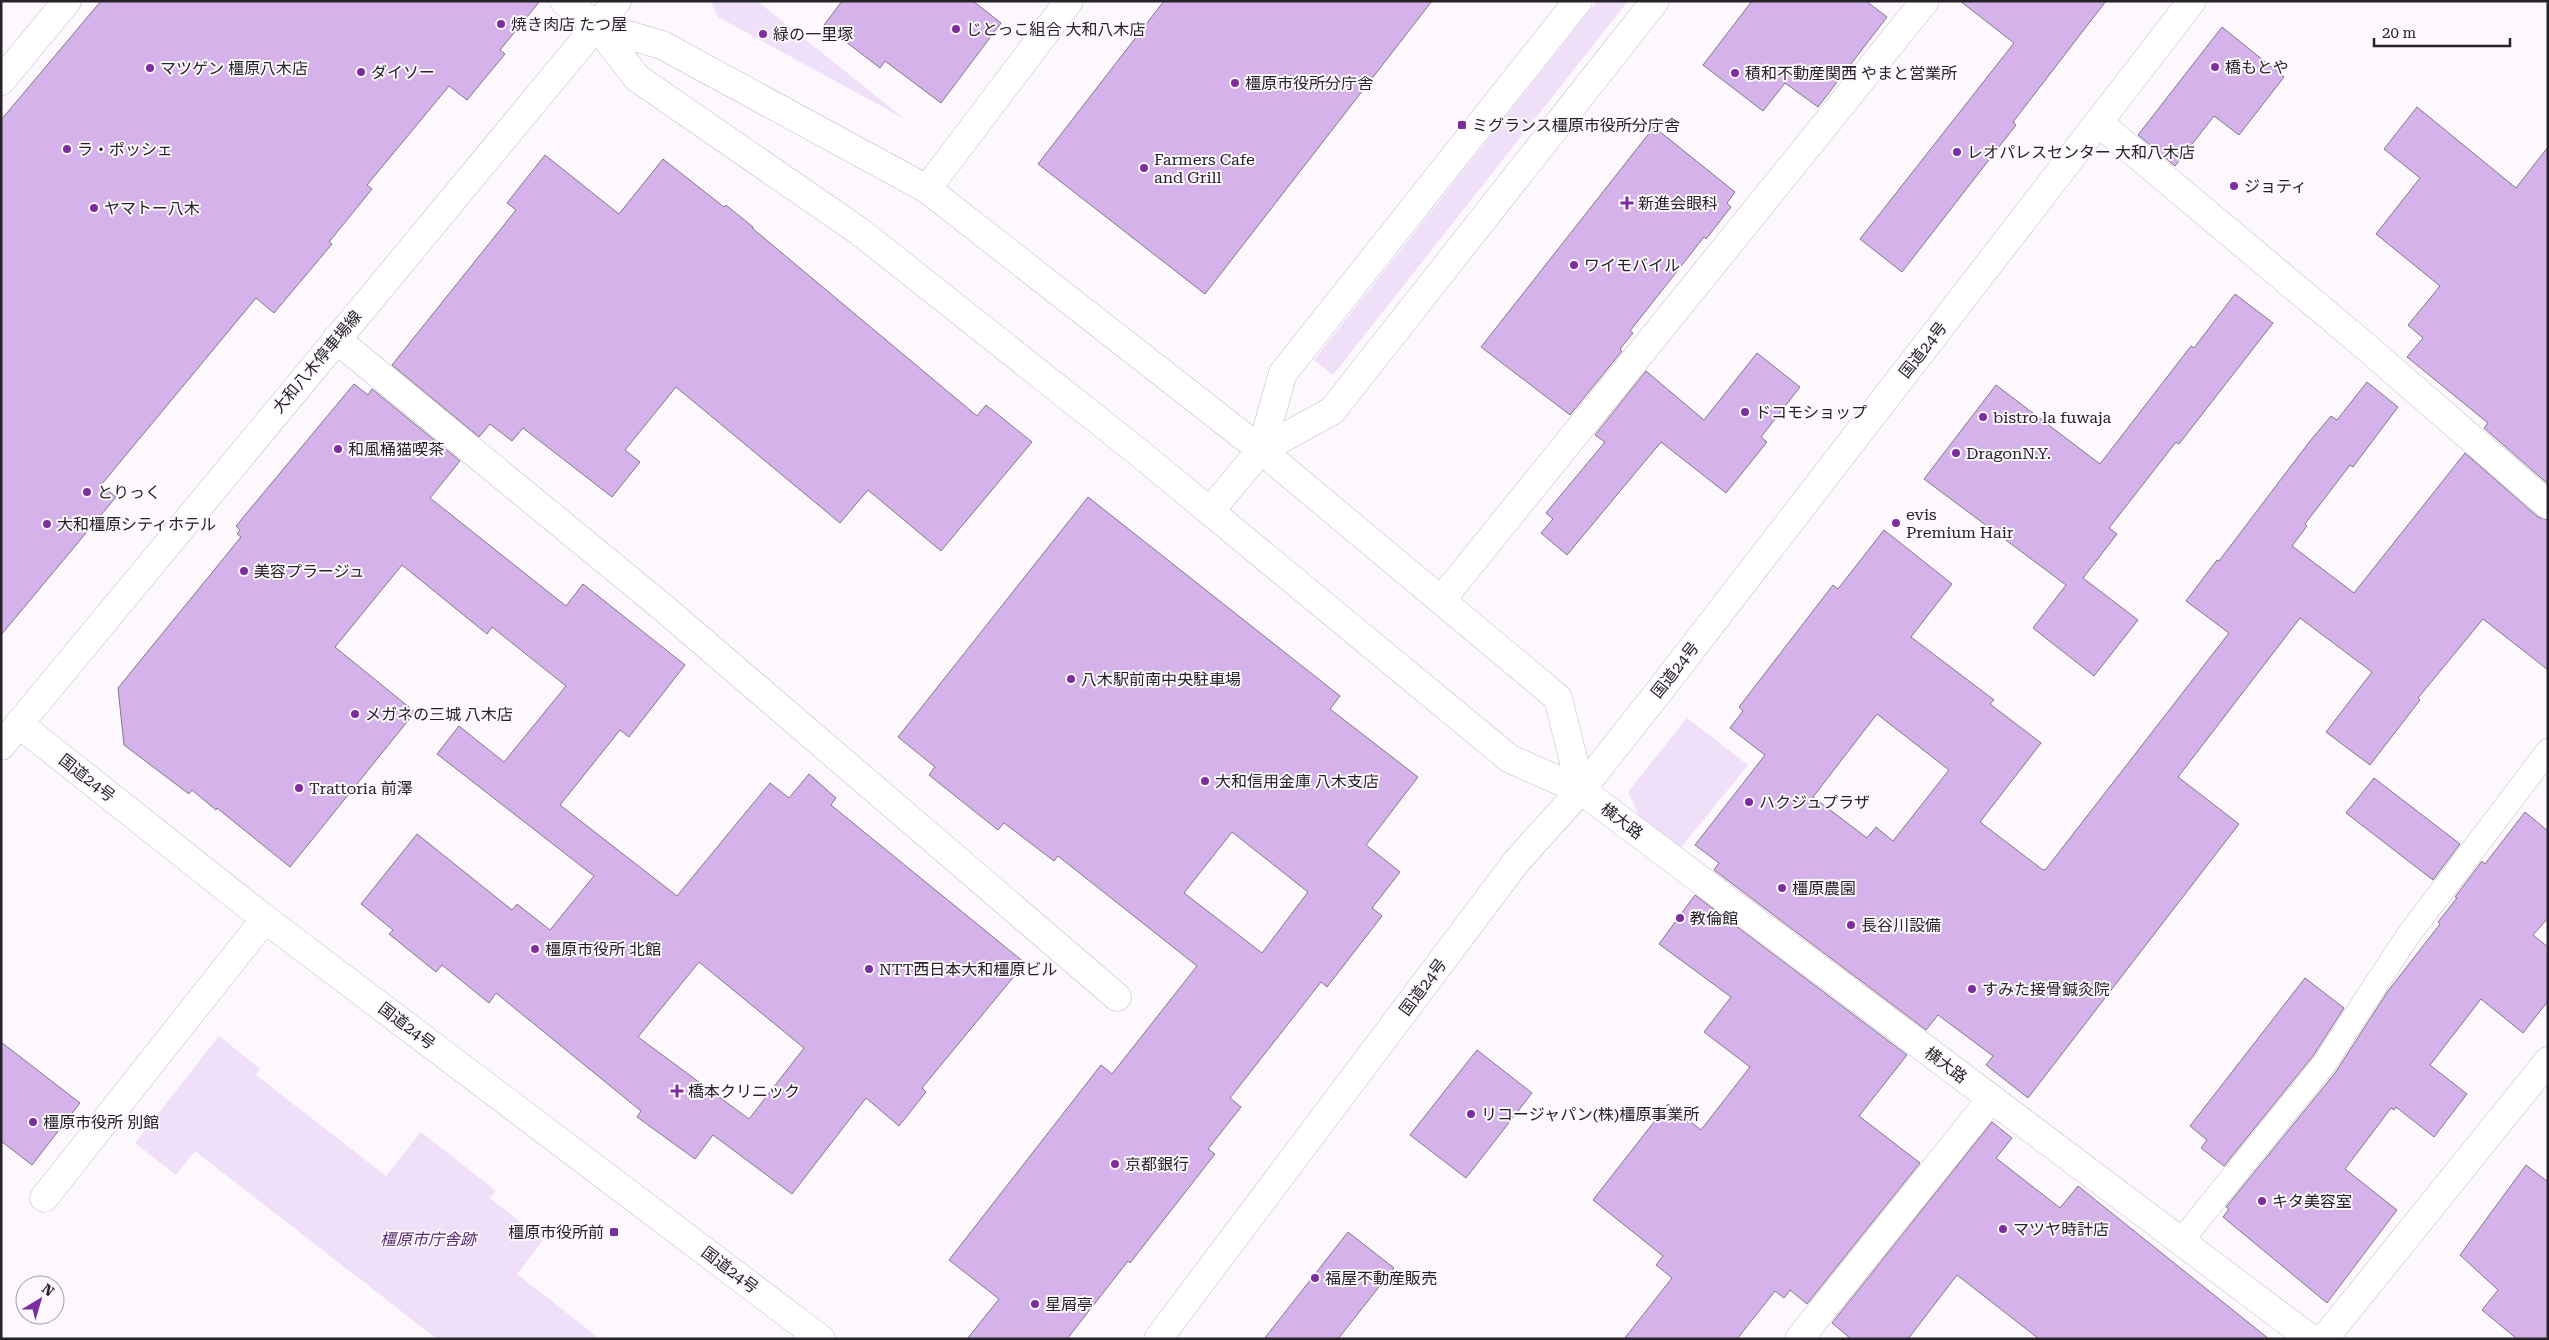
<svg xmlns="http://www.w3.org/2000/svg" width="2549" height="1340" viewBox="0 0 2549 1340" font-family="'Roboto Serif','Noto Sans JP',serif">
<style>
.green{fill:#f0dff9}
.building{fill:#d6b2ea;stroke:#817986;fill-rule:evenodd}
.lines{fill:none;stroke-linecap:round;stroke-linejoin:round}
.lane-casing{stroke:#c3bac8;stroke-width:25}
.street-casing{stroke:#c3bac8;stroke-width:29}
.secondary-casing{stroke:#c3bac8;stroke-width:29}
.highway-casing{stroke:#c3bac8;stroke-width:29}
.lane{stroke:#fff;stroke-width:24}
.street{stroke:#fff;stroke-width:28}
.secondary{stroke:#fff;stroke-width:28}
.highway{stroke:#fff;stroke-width:28}
.poi-dot{fill:#7c2d9e;stroke:#fcf8fe;stroke-width:2}
.labels{text-anchor:middle;dominant-baseline:central;stroke-width:4;stroke-linejoin:round;paint-order:stroke}
.poi-label{font-size:16px;fill:#262328;stroke:#fcf8fe;text-anchor:start}
.street-label{font-size:16px;fill:#262328;stroke:#fcf8fe}
.park-label{font-size:16px;font-style:italic;fill:#572a6c;stroke:#fcf8fe}
</style>
<rect width="100%" height="100%" fill="#fcf8fe"/>
<path class="green" d="M 710,1 L 757,1 L 905,119 L 718,17 Z
M 1597,1 L 1628,1 L 1333,375 L 1314,360 Z
M 1687,718 L 1748,765 L 1679,850 L 1641,820 L 1628,792 Z
M 219,1036 L 260,1069 L 256,1075 L 386,1176 L 421,1132 L 496,1191 L 490,1198 L 543,1240 L 517,1274 L 600,1339 L 437,1339 L 195,1151 L 176,1175 L 135,1143 Z"/>
<path class="building" d="M 101,1 L 540,1 L 500,50 L 505,54 L 467,100 L 449,86 L 367,185 L 372,189 L 329,242 L 332,244 L 274,313 L 256,298 L 101,485 L 116,497 L 1,635 L 1,120 Z
M 842,1 L 973,1 L 1001,23 L 941,103 L 885,61 L 880,68 L 824,25 Z
M 1164,1 L 1432,1 L 1205,294 L 1038,164 Z
M 1752,1 L 1866,1 L 1887,17 L 1818,107 L 1785,83 L 1763,111 L 1703,65 Z
M 1960,1 L 2106,1 L 2013,122 L 2016,125 L 1902,272 L 1860,239 L 2014,43 Z
M 2222,27 L 2284,77 L 2239,135 L 2214,116 L 2175,166 L 2138,135 Z
M 2417,107 L 2516,188 L 2548,147 L 2548,484 L 2484,428 L 2488,423 L 2407,357 L 2423,338 L 2408,325 L 2440,286 L 2376,234 L 2420,178 L 2384,149 Z
M 1654,127 L 1735,192 L 1727,203 L 1731,207 L 1706,239 L 1704,237 L 1630,331 L 1633,333 L 1620,349 L 1622,351 L 1570,415 L 1481,347 Z
M 545,155 L 619,214 L 663,159 L 724,207 L 726,205 L 753,227 L 752,228 L 977,416 L 986,405 L 1032,442 L 941,551 L 868,490 L 840,523 L 676,387 L 625,450 L 640,462 L 612,497 L 523,428 L 512,441 L 490,424 L 479,437 L 392,365 L 516,210 L 507,203 Z
M 2235,294 L 2273,323 L 2179,444 L 2176,442 L 2109,528 L 2117,534 L 2083,578 L 2138,620 L 2094,676 L 2033,628 L 2066,585 L 1924,479 L 1996,385 L 2100,464 L 2191,346 L 2194,348 Z
M 1757,353 L 1800,387 L 1761,437 L 1767,442 L 1726,493 L 1661,442 L 1567,555 L 1541,533 L 1553,519 L 1546,513 L 1605,442 L 1595,435 L 1646,371 L 1704,420 Z
M 2367,382 L 2398,407 L 2353,467 L 2350,465 L 2305,524 L 2307,526 L 2292,546 L 2354,593 L 2465,453 L 2538,517 L 2548,520 L 2548,670 L 2483,619 L 2418,698 L 2420,700 L 2370,765 L 2326,732 L 2372,672 L 2300,618 L 2178,777 L 2239,824 L 2028,1098 L 1986,1065 L 1993,1056 L 1938,1015 L 1926,1030 L 1714,870 L 1719,863 L 1695,845 L 1765,755 L 1730,728 L 1743,711 L 1739,707 L 1833,585 L 1838,589 L 1884,530 L 1952,584 L 1911,637 L 1994,700 L 1990,704 L 2041,743 L 1980,822 L 2043,870 L 2046,869 L 2229,633 L 2186,601 L 2217,560 L 2219,561 L 2310,441 L 2331,416 L 2337,420 ZM 1877,714 L 1949,770 L 1893,841 L 1876,827 L 1867,838 L 1813,797 Z
M 354,384 L 368,395 L 372,389 L 460,461 L 430,498 L 566,606 L 583,584 L 685,665 L 629,737 L 620,730 L 560,805 L 677,896 L 770,783 L 789,798 L 809,774 L 836,798 L 831,805 L 1025,963 L 922,1088 L 926,1092 L 899,1126 L 866,1098 L 792,1194 L 713,1135 L 695,1159 L 637,1117 L 641,1111 L 496,993 L 489,1003 L 442,965 L 436,972 L 389,934 L 393,930 L 361,904 L 417,834 L 512,910 L 517,904 L 550,930 L 594,876 L 437,754 L 459,726 L 504,762 L 566,686 L 492,627 L 487,634 L 402,565 L 335,647 L 415,712 L 290,867 L 217,808 L 216,810 L 192,790 L 189,794 L 124,745 L 118,688 L 241,537 L 237,534 L 240,530 L 236,526 ZM 699,962 L 804,1048 L 749,1119 L 638,1037 Z
M 1088,497 L 1340,696 L 1330,709 L 1418,777 L 1366,845 L 1400,872 L 1372,908 L 1382,916 L 1327,987 L 1321,982 L 1230,1098 L 1241,1107 L 1208,1149 L 1215,1154 L 1130,1263 L 1128,1261 L 1067,1339 L 967,1339 L 999,1299 L 949,1260 L 1101,1065 L 1112,1074 L 1197,966 L 1058,856 L 1054,861 L 1004,823 L 998,830 L 929,775 L 935,767 L 898,737 ZM 1232,832 L 1308,892 L 1262,953 L 1184,893 Z
M 2374,778 L 2460,844 L 2433,880 L 2346,813 Z
M 2525,812 L 2548,831 L 2548,918 L 2533,935 L 2548,947 L 2548,1001 L 2523,1033 L 2481,999 L 2430,1065 L 2467,1094 L 2434,1137 L 2396,1107 L 2394,1110 L 2391,1108 L 2345,1169 L 2397,1210 L 2327,1303 L 2223,1217 L 2229,1209 L 2226,1207 L 2335,1073 L 2388,991 L 2440,924 L 2438,922 L 2457,898 L 2455,897 L 2482,861 L 2485,864 Z
M 1695,895 L 1907,1055 L 1859,1116 L 1920,1163 L 1807,1304 L 1790,1290 L 1784,1298 L 1775,1291 L 1737,1339 L 1624,1339 L 1672,1278 L 1656,1265 L 1663,1256 L 1593,1200 L 1668,1104 L 1701,1130 L 1750,1067 L 1704,1032 L 1731,997 L 1659,944 Z
M 2305,978 L 2344,1008 L 2313,1056 L 2224,1166 L 2201,1148 L 2207,1140 L 2190,1126 Z
M 1,1042 L 80,1103 L 32,1165 L 1,1141 Z
M 1477,1050 L 1532,1093 L 1466,1178 L 1410,1135 Z
M 1992,1122 L 2012,1138 L 1996,1158 L 2060,1208 L 2078,1186 L 2269,1339 L 2039,1339 L 1957,1275 L 1908,1339 L 1851,1339 L 1832,1323 Z
M 2526,1165 L 2548,1182 L 2548,1339 L 2517,1339 L 2482,1310 L 2498,1290 L 2460,1255 Z
M 1348,1232 L 1394,1268 L 1338,1339 L 1264,1339 Z"/>
<g class="lines">
<g class="lane-casing">
<path id="lane" d="M 2181,1241 L 2324,1064 L 2407,937 L 2548,751"/>
</g>
<g class="street-casing">
<path id="street" d="M 564,1 L 597,26
M 1,81 L 67,1
M 2099,123 L 2365,346 L 2548,505
M 927,189 L 1069,1
M 336,339 L 666,610 L 1117,997
M 1261,450 L 1332,411 L 1655,1
M 1442,599 L 1925,1
M 1581,790 L 2311,1339
M 44,1198 L 265,919
M 1799,1339 L 1991,1099
M 2324,1339 L 2548,1061"/>
</g>
<g class="secondary-casing">
<path id="secondary" d="M 597,26 L 662,45 L 927,189 L 1261,450 L 1558,698 L 1581,790
M 597,26 L 637,78 L 859,231 L 1138,452 L 1510,759 L 1581,790
M 1210,511 L 1261,450 L 1283,373 L 1578,1
M 19,724 L 617,1"/>
</g>
<g class="highway-casing">
<path id="highway" d="M 1,746 L 19,724 L 265,919 L 821,1339
M 1158,1339 L 1517,861 L 1581,790 L 1657,694 L 2192,1"/>
</g>
<use href="#lane" class="lane"/>
<use href="#street" class="street"/>
<use href="#secondary" class="secondary"/>
<use href="#highway" class="highway"/>
</g>
<g class="poi-dot">
<circle cx="501" cy="24" r="5"/>
<circle cx="956" cy="29" r="5"/>
<circle cx="763" cy="34" r="5"/>
<circle cx="2215" cy="67" r="5"/>
<circle cx="150" cy="68" r="5"/>
<circle cx="361" cy="72" r="5"/>
<circle cx="1735" cy="73" r="5"/>
<circle cx="1235" cy="83" r="5"/>
<rect x="1457" y="120" width="10" height="10" rx="2.5"/>
<circle cx="67" cy="149" r="5"/>
<circle cx="1957" cy="152" r="5"/>
<circle cx="1144" cy="168" r="5"/>
<circle cx="2234" cy="186" r="5"/>
<path d="M1624.5 195.5h5v5h5v5h-5v5h-5v-5h-5v-5h5z"/>
<circle cx="94" cy="208" r="5"/>
<circle cx="1574" cy="265" r="5"/>
<circle cx="1745" cy="412" r="5"/>
<circle cx="1983" cy="417" r="5"/>
<circle cx="338" cy="449" r="5"/>
<circle cx="1956" cy="453" r="5"/>
<circle cx="87" cy="492" r="5"/>
<circle cx="1896" cy="523" r="5"/>
<circle cx="47" cy="524" r="5"/>
<circle cx="244" cy="571" r="5"/>
<circle cx="1071" cy="679" r="5"/>
<circle cx="355" cy="714" r="5"/>
<circle cx="1205" cy="781" r="5"/>
<circle cx="299" cy="788" r="5"/>
<circle cx="1749" cy="802" r="5"/>
<circle cx="1782" cy="888" r="5"/>
<circle cx="1680" cy="918" r="5"/>
<circle cx="1851" cy="925" r="5"/>
<circle cx="535" cy="949" r="5"/>
<circle cx="869" cy="969" r="5"/>
<circle cx="1972" cy="989" r="5"/>
<path d="M674.5 1083.5h5v5h5v5h-5v5h-5v-5h-5v-5h5z"/>
<circle cx="1471" cy="1114" r="5"/>
<circle cx="33" cy="1122" r="5"/>
<circle cx="1115" cy="1164" r="5"/>
<circle cx="2262" cy="1201" r="5"/>
<circle cx="2003" cy="1229" r="5"/>
<rect x="609" y="1227" width="10" height="10" rx="2.5"/>
<circle cx="1315" cy="1278" r="5"/>
<circle cx="1035" cy="1304" r="5"/>
</g>
<g class="labels">
<g class="poi-label">
<text x="511" y="24">焼き肉店 たつ屋</text>
<text x="966" y="29">じとっこ組合 大和八木店</text>
<text x="773" y="34">緑の一里塚</text>
<text x="2225" y="67">橋もとや</text>
<text x="160" y="68">マツゲン 橿原八木店</text>
<text x="371" y="72">ダイソー</text>
<text x="1745" y="73">積和不動産関西 やまと営業所</text>
<text x="1245" y="83">橿原市役所分庁舎</text>
<text x="1472" y="125">ミグランス橿原市役所分庁舎</text>
<text x="77" y="149">ラ・ポッシェ</text>
<text x="1967" y="152">レオパレスセンター 大和八木店</text>
<text x="1154" y="159">Farmers Cafe<tspan x="1154" dy="18">and Grill</tspan></text>
<text x="2244" y="186">ジョティ</text>
<text x="1638" y="203">新進会眼科</text>
<text x="104" y="208">ヤマトー八木</text>
<text x="1584" y="265">ワイモバイル</text>
<text x="1755" y="412">ドコモショップ</text>
<text x="1993" y="417">bistro la fuwaja</text>
<text x="348" y="449">和風桶猫喫茶</text>
<text x="1966" y="453">DragonN.Y.</text>
<text x="97" y="492">とりっく</text>
<text x="1906" y="514">evis<tspan x="1906" dy="18">Premium Hair</tspan></text>
<text x="57" y="524">大和橿原シティホテル</text>
<text x="254" y="571">美容プラージュ</text>
<text x="1081" y="679">八木駅前南中央駐車場</text>
<text x="365" y="714">メガネの三城 八木店</text>
<text x="1215" y="781">大和信用金庫 八木支店</text>
<text x="309" y="788">Trattoria 前澤</text>
<text x="1759" y="802">ハクジュプラザ</text>
<text x="1792" y="888">橿原農園</text>
<text x="1690" y="918">教倫館</text>
<text x="1861" y="925">長谷川設備</text>
<text x="545" y="949">橿原市役所 北館</text>
<text x="879" y="969">NTT西日本大和橿原ビル</text>
<text x="1982" y="989">すみた接骨鍼灸院</text>
<text x="688" y="1091">橋本クリニック</text>
<text x="1481" y="1114">リコージャパン(株)橿原事業所</text>
<text x="43" y="1122">橿原市役所 別館</text>
<text x="1125" y="1164">京都銀行</text>
<text x="2272" y="1201">キタ美容室</text>
<text x="2013" y="1229">マツヤ時計店</text>
<text x="604" y="1232" text-anchor="end">橿原市役所前</text>
<text x="1325" y="1278">福屋不動産販売</text>
<text x="1045" y="1304">星屑亭</text>
</g>
<g class="street-label">
<text transform="translate(1923 350) rotate(-52)">国道24号</text>
<text transform="translate(317 362) rotate(-50)">大和八木停車場線</text>
<text transform="translate(1675 670) rotate(-52)">国道24号</text>
<text transform="translate(87 778) rotate(38)">国道24号</text>
<text transform="translate(1622 821) rotate(37)">横大路</text>
<text transform="translate(1423 987) rotate(-53)">国道24号</text>
<text transform="translate(407 1026) rotate(37)">国道24号</text>
<text transform="translate(1946 1065) rotate(37)">横大路</text>
<text transform="translate(730 1270) rotate(37)">国道24号</text>
</g>
<g class="park-label">
<text x="428" y="1239">橿原市庁舎跡</text>
</g>
</g>
<rect width="2549" height="1340" fill="none" stroke="#262328" stroke-width="5"/>
<g transform="translate(40 1300) rotate(38)"><circle r="24" fill="#fcf8fe" stroke="#a6a3a8"/>
<path d="M0-4L9 19L0 12L-9 19Z" fill="#7c2d9e"/>
<text y="-8" font-size="14" font-weight="bold" text-anchor="middle" fill="#262328">N</text>
</g>
<path d="M2374 38v8h136v-8" fill="none" stroke="#262328" stroke-width="2.5"/>
<text x="2382" y="38" font-size="15" fill="#262328" stroke="#fcf8fe" stroke-width="4" paint-order="stroke">20 m</text>
</svg>
